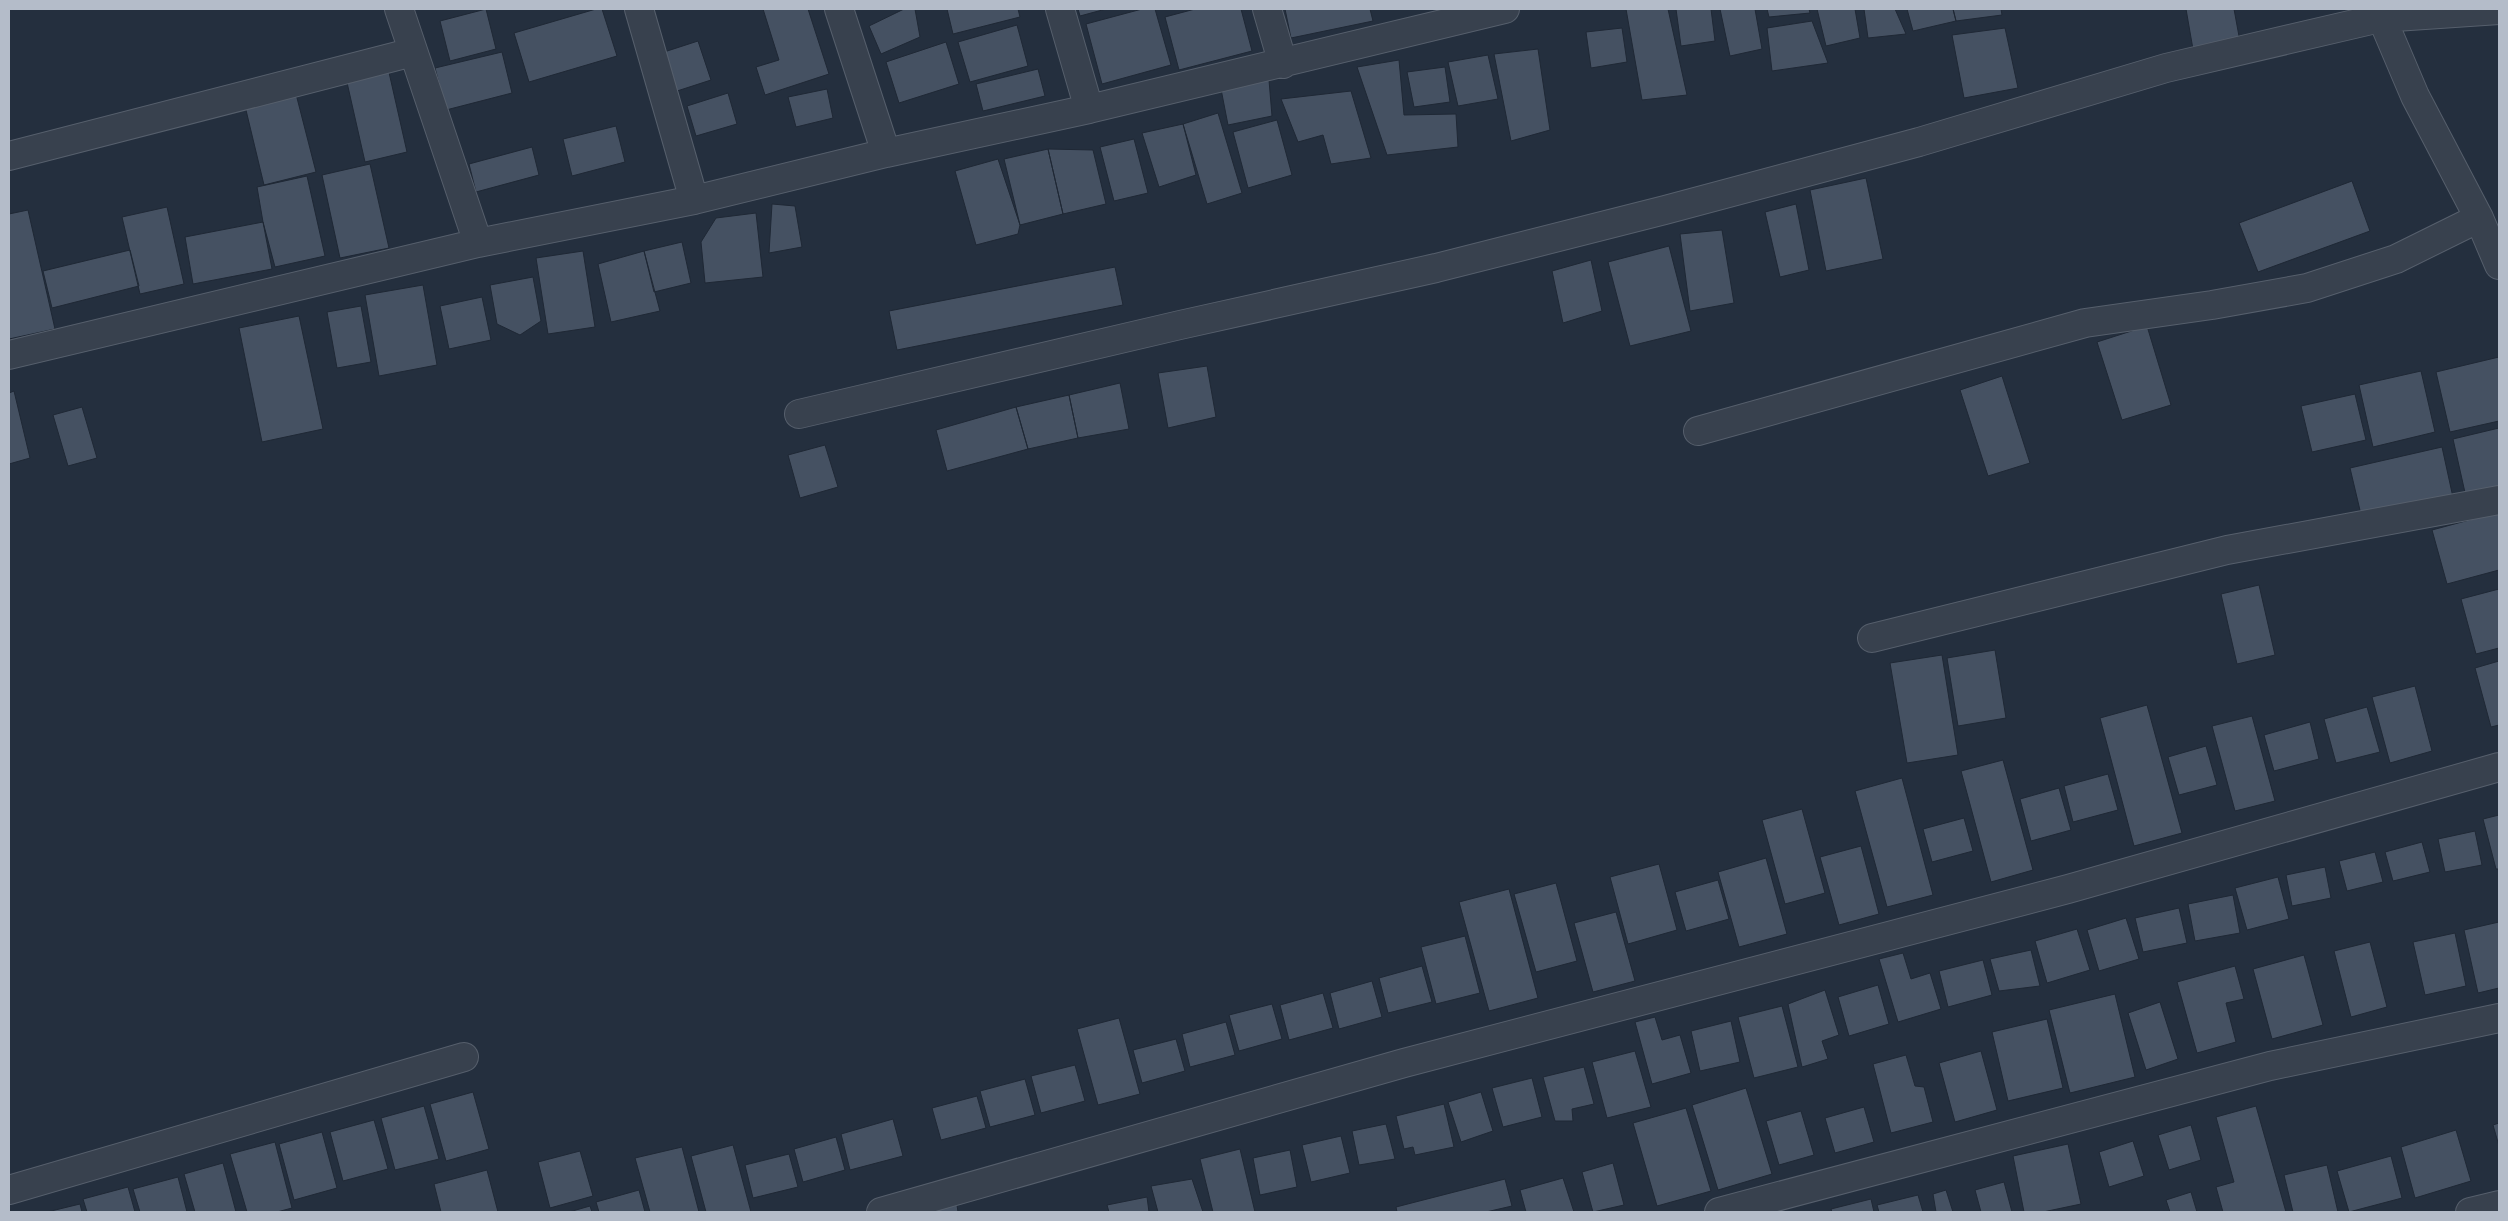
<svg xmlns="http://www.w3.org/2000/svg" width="2508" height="1221" viewBox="0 0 2508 1221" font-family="'Public Sans',sans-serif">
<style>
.building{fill:#455162;stroke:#1f2835}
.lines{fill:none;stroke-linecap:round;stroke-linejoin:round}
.street-casing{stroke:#565f6c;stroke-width:30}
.street{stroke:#38414e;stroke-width:28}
</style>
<rect width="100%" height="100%" fill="#242f3e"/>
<path class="building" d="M 486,9 L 496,49 L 450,61 L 440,21 Z
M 596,9 L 602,9 L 617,56 L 529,82 L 514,33 Z
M 763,9 L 808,9 L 829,74 L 765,95 L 756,67 L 779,60 Z
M 904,9 L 915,9 L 920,37 L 881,54 L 869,26 Z
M 947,9 L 1018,9 L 1020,17 L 953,34 Z
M 1078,9 L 1106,9 L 1080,16 Z
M 1142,9 L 1155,9 L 1171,65 L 1102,84 L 1086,24 Z
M 1195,9 L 1241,9 L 1252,51 L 1179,70 L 1165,17 Z
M 1285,9 L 1370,9 L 1373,21 L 1291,38 Z
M 1626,9 L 1668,9 L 1687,95 L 1642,100 Z
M 1676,9 L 1711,9 L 1715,41 L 1681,46 Z
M 1720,9 L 1755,9 L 1762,49 L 1730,56 Z
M 1767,9 L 1809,9 L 1810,13 L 1769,17 Z
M 1817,9 L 1855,9 L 1860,38 L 1826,46 Z
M 1864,9 L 1895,9 L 1906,34 L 1868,38 Z
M 1907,9 L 1953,9 L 1956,21 L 1913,31 Z
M 1953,9 L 2001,9 L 2002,15 L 1956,21 Z
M 2186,9 L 2234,9 L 2241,47 L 2194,55 Z
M 1812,21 L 1828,63 L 1772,71 L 1767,28 Z
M 1017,25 L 1028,66 L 970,82 L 958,42 Z
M 1622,28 L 1627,62 L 1591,68 L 1586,32 Z
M 2005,28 L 2018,88 L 1964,98 L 1952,35 Z
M 698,41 L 711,80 L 674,92 L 661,53 Z
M 946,42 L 959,84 L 899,103 L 886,62 Z
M 1538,49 L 1550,130 L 1511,141 L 1494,54 Z
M 502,52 L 512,93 L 446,110 L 435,68 Z
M 1488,55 L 1498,99 L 1458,106 L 1448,62 Z
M 1399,60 L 1404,115 L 1456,114 L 1458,147 L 1387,155 L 1357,67 Z
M 1445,67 L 1450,102 L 1414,107 L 1407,72 Z
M 388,68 L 407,152 L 365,162 L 346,78 Z
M 1038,69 L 1045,96 L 983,111 L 976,84 Z
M 1269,80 L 1272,116 L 1228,125 L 1221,89 Z
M 827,89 L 833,118 L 796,127 L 788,97 Z
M 1351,91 L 1371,158 L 1331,164 L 1323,135 L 1298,142 L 1281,99 Z
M 728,93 L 737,124 L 696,136 L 687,106 Z
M 296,94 L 316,172 L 264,185 L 245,106 Z
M 1218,113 L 1242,193 L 1207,204 L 1183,124 Z
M 1277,120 L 1292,175 L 1248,188 L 1233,132 Z
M 1183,124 L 1196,175 L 1159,187 L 1142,133 Z
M 616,126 L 625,162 L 572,176 L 563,139 Z
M 1134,139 L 1148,193 L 1114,201 L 1100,147 Z
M 532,147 L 539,175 L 476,192 L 469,164 Z
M 1048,149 L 1063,214 L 1020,225 L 1004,159 Z
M 1048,149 L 1093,150 L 1106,204 L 1063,214 Z
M 998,159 L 1020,225 L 1018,234 L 976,245 L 955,171 Z
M 370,164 L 389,248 L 340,258 L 322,175 Z
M 307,176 L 325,256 L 275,267 L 263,222 L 257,187 Z
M 1866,178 L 1883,259 L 1826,271 L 1810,190 Z
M 2352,181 L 2370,231 L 2258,272 L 2239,223 Z
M 772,204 L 795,206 L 802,247 L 769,253 Z
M 1796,204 L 1809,270 L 1780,277 L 1765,212 Z
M 167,207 L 184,284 L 140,294 L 122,217 Z
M 28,210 L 55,329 L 9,339 L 9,214 Z
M 756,213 L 763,277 L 705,283 L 701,242 L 716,218 Z
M 263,222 L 272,269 L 193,284 L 185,237 Z
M 1722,230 L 1734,303 L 1690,311 L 1680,234 Z
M 682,242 L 691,283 L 654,292 L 644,251 Z
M 1669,246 L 1691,331 L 1630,346 L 1608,262 Z
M 130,250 L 139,286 L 52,308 L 43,271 Z
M 583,251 L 595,327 L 548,334 L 536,258 Z
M 644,251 L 660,311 L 611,322 L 598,264 Z
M 1591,260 L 1602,311 L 1563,323 L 1552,271 Z
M 1115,267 L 1123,305 L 897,350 L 889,311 Z
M 533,277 L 541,321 L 520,335 L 497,324 L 490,285 Z
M 423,285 L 437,365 L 379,376 L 365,295 Z
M 482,297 L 491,340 L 449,349 L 440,306 Z
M 361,306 L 371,362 L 337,368 L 327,312 Z
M 299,316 L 323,429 L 262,442 L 239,328 Z
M 2147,326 L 2171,405 L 2122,420 L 2097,342 Z
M 2499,357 L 2499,421 L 2450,432 L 2436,372 Z
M 1207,366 L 1216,417 L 1168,428 L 1158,373 Z
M 2421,371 L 2435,432 L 2373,447 L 2359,385 Z
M 2002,376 L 2030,463 L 1988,476 L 1960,390 Z
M 1120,383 L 1129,429 L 1078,438 L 1069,395 Z
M 14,391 L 30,458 L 9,464 L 9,393 Z
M 2355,394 L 2366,440 L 2312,452 L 2301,406 Z
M 1069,395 L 1078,438 L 1028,449 L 1016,407 Z
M 82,407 L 97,458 L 68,466 L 53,415 Z
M 1016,407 L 1028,449 L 947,471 L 936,430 Z
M 2499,428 L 2499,490 L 2466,497 L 2453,439 Z
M 825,445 L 838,487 L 800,498 L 788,455 Z
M 2442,447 L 2454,502 L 2363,523 L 2350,468 Z
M 2499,512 L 2499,570 L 2447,584 L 2432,530 Z
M 2259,585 L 2275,655 L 2237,664 L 2221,594 Z
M 2499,589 L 2499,648 L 2476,654 L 2461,599 Z
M 1995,650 L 2006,718 L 1958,726 L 1947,658 Z
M 1942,655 L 1958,755 L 1907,763 L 1890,663 Z
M 2499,661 L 2499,725 L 2491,727 L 2475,668 Z
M 2415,686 L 2432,751 L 2390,763 L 2372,697 Z
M 2147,705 L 2182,833 L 2134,846 L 2100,718 Z
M 2367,707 L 2380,752 L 2336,763 L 2324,719 Z
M 2252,716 L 2275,801 L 2235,811 L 2212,726 Z
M 2310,722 L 2319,759 L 2274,771 L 2264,735 Z
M 2206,746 L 2217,785 L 2179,795 L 2168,757 Z
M 2003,760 L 2033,870 L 1991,882 L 1961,771 Z
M 2108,774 L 2118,810 L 2073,822 L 2064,786 Z
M 1902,778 L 1933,895 L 1887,907 L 1855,791 Z
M 2059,788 L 2071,830 L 2031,841 L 2020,799 Z
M 1802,809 L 1825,893 L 1785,904 L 1762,820 Z
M 2499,815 L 2499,869 L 2496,869 L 2483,819 Z
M 1964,818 L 1973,851 L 1932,862 L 1923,829 Z
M 2475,831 L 2482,865 L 2445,872 L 2438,839 Z
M 2422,842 L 2430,872 L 2393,881 L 2385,852 Z
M 1861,846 L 1879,914 L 1839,925 L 1820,857 Z
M 2375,852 L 2383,882 L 2347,891 L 2339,861 Z
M 1766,858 L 1787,934 L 1739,947 L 1718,872 Z
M 1659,864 L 1677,930 L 1628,944 L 1610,877 Z
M 2325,867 L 2331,898 L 2292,906 L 2286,875 Z
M 2278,877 L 2289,919 L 2247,930 L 2235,888 Z
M 1718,880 L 1729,919 L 1686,931 L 1675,892 Z
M 1556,883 L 1577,961 L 1536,972 L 1514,894 Z
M 1509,889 L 1538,998 L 1489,1011 L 1459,902 Z
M 2233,895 L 2240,933 L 2195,941 L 2188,904 Z
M 2179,908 L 2187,943 L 2143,952 L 2135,918 Z
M 1616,912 L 1635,981 L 1593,992 L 1574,923 Z
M 2126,918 L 2139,959 L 2099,971 L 2087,930 Z
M 2499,922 L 2499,988 L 2478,993 L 2464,930 Z
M 2077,929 L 2090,970 L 2047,983 L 2035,941 Z
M 2455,933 L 2466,986 L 2425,995 L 2413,942 Z
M 1465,936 L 1480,993 L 1436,1004 L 1421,947 Z
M 2370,942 L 2387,1007 L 2351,1017 L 2334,951 Z
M 2031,950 L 2040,986 L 1999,991 L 1990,959 Z
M 1903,953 L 1911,979 L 1930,973 L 1941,1009 L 1898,1022 L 1879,959 Z
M 2304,955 L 2323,1025 L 2272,1039 L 2253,969 Z
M 1983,960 L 1992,995 L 1948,1007 L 1939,971 Z
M 1422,966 L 1432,1002 L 1388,1013 L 1379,978 Z
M 2235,966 L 2244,999 L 2226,1003 L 2236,1042 L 2197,1053 L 2177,982 Z
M 1372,981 L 1382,1017 L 1339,1029 L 1330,993 Z
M 1878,985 L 1889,1024 L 1849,1036 L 1838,997 Z
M 1825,990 L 1839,1035 L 1822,1041 L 1828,1059 L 1802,1067 L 1788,1004 Z
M 1323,993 L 1333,1028 L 1289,1040 L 1280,1005 Z
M 2115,994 L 2135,1077 L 2070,1093 L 2049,1010 Z
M 2160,1002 L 2178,1059 L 2146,1070 L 2128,1013 Z
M 1272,1004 L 1282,1039 L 1239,1051 L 1229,1015 Z
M 1782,1006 L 1798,1067 L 1754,1078 L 1738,1017 Z
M 1655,1017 L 1662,1040 L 1680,1035 L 1691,1073 L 1652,1084 L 1635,1022 Z
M 1119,1018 L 1140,1094 L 1098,1105 L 1077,1029 Z
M 2047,1019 L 2063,1088 L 2008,1101 L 1992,1032 Z
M 1731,1021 L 1740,1062 L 1700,1071 L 1691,1031 Z
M 1226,1022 L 1235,1055 L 1190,1067 L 1182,1034 Z
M 1176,1039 L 1185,1071 L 1142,1083 L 1133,1050 Z
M 1635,1051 L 1651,1107 L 1607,1118 L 1592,1062 Z
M 1981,1051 L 1997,1110 L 1955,1122 L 1939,1063 Z
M 1906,1055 L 1915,1086 L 1924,1087 L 1933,1122 L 1891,1133 L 1873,1064 Z
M 1075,1065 L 1085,1101 L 1041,1113 L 1031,1076 Z
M 1584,1067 L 1594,1104 L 1572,1109 L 1573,1121 L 1555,1121 L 1543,1077 Z
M 1532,1078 L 1542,1117 L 1503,1127 L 1492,1088 Z
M 1025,1079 L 1035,1115 L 990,1127 L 980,1091 Z
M 1746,1088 L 1772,1174 L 1718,1190 L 1692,1105 Z
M 473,1092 L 489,1149 L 446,1161 L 430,1104 Z
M 1481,1092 L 1493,1131 L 1461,1142 L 1448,1102 Z
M 977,1096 L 986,1128 L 941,1140 L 932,1108 Z
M 1444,1104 L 1454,1147 L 1415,1155 L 1413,1147 L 1404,1149 L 1396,1116 Z
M 424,1106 L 439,1159 L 395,1170 L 381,1118 Z
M 2256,1106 L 2286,1212 L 2223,1212 L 2216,1187 L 2234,1182 L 2216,1117 Z
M 1864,1107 L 1874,1142 L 1835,1153 L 1825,1118 Z
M 1686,1108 L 1711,1191 L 1657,1206 L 1633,1123 Z
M 1801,1111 L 1814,1155 L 1779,1165 L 1766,1121 Z
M 893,1119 L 903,1156 L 850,1170 L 841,1134 Z
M 374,1120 L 388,1169 L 343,1181 L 330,1132 Z
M 2499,1123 L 2499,1146 L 2493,1125 Z
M 1386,1124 L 1395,1159 L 1359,1165 L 1352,1131 Z
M 2191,1125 L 2201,1160 L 2169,1170 L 2158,1135 Z
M 2456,1130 L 2471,1181 L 2415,1198 L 2401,1147 Z
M 322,1132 L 337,1188 L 294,1200 L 279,1144 Z
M 1341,1136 L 1350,1173 L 1311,1182 L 1302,1145 Z
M 836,1137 L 845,1170 L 803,1182 L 794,1149 Z
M 2133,1141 L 2144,1176 L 2109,1187 L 2099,1152 Z
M 275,1142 L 292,1208 L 277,1212 L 247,1212 L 230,1154 Z
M 2068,1144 L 2081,1204 L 2043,1212 L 2024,1212 L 2013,1156 Z
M 733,1145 L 751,1212 L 706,1212 L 691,1156 Z
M 682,1147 L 699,1212 L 650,1212 L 635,1158 Z
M 1240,1149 L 1255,1212 L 1213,1212 L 1200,1159 Z
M 1290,1150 L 1297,1187 L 1260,1195 L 1253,1158 Z
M 580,1151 L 593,1196 L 550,1208 L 538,1162 Z
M 789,1154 L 798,1187 L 753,1198 L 745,1165 Z
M 2391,1156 L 2402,1198 L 2349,1212 L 2337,1171 Z
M 223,1163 L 236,1212 L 195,1212 L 184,1174 Z
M 1613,1163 L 1624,1205 L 1593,1212 L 1582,1172 Z
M 2327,1165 L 2338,1212 L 2293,1212 L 2284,1175 Z
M 487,1170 L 498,1212 L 441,1212 L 434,1184 Z
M 178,1177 L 187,1212 L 140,1212 L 133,1189 Z
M 1563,1178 L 1574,1212 L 1526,1212 L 1520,1190 Z
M 1192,1179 L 1203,1212 L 1158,1212 L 1151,1186 Z
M 1505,1179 L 1512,1206 L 1486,1212 L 1397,1212 L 1396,1207 Z
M 2004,1182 L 2012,1212 L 1981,1212 L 1975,1190 Z
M 128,1187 L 135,1212 L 87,1212 L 83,1199 Z
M 639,1190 L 645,1212 L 599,1212 L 596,1202 Z
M 1946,1190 L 1953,1212 L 1936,1212 L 1933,1194 Z
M 2191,1192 L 2197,1212 L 2170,1212 L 2166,1200 Z
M 1918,1195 L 1923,1212 L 1879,1212 L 1877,1205 Z
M 1147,1197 L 1149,1212 L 1109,1212 L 1107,1205 Z
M 1871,1199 L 1874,1212 L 1832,1212 L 1831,1209 Z
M 80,1204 L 82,1212 L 47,1212 Z
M 957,1205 L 958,1212 L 937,1212 L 936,1210 Z
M 590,1206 L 592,1212 L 569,1212 Z"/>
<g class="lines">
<g class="street-casing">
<path id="street" d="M 399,9 L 478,243
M 639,9 L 694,200
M 839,9 L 886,153
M 1060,9 L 1089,109
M 1267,9 L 1283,64
M 2378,9 L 2415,96 L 2479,218 L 2499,265
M 9,156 L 413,52
M 9,355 L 478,243 L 694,200 L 886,153 L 1089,109 L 1505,9
M 799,414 L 1180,325 L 1436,268 L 1665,210 L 1919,142 L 2166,68 L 2380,18 L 2499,10
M 1698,431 L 2085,323 L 2212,305 L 2307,288 L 2396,259 L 2479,218
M 1872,638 L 2227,550 L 2499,500
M 9,1190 L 464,1057
M 881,1212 L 1404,1063 L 2068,889 L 2499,767
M 1719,1212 L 2270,1066 L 2499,1018
M 2470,1212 L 2499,1205"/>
</g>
<use href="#street" class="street"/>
</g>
<rect width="2508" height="1221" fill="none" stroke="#b4bcc9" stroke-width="20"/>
</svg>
